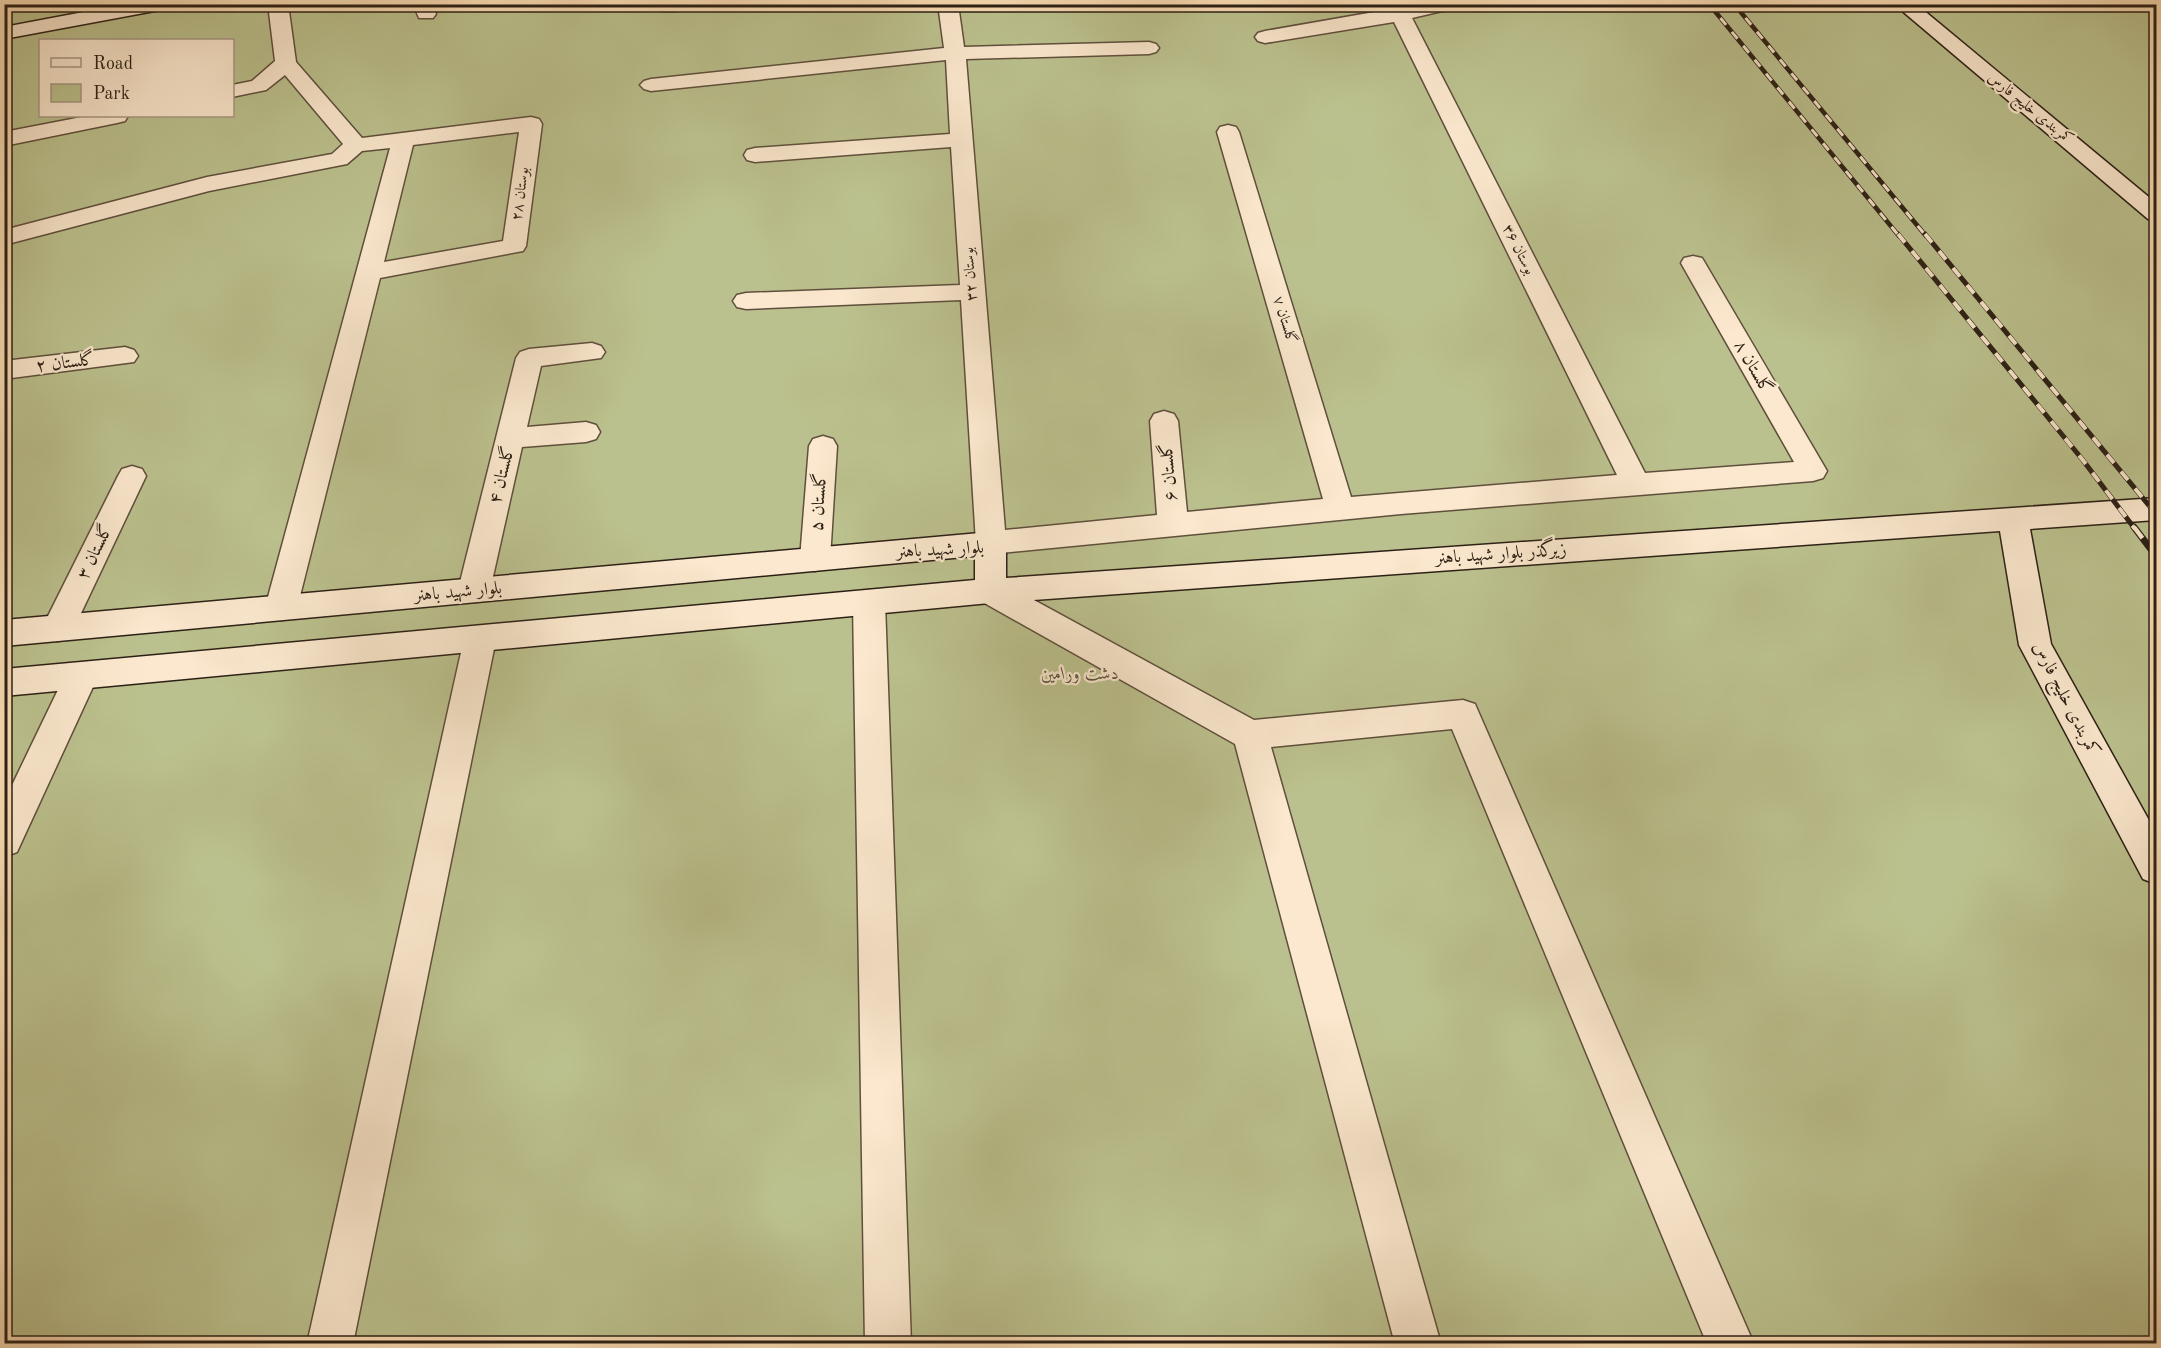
<svg xmlns="http://www.w3.org/2000/svg" width="2161" height="1348" viewBox="0 0 2161 1348" font-family="'Old Standard TT',Amiri,serif">
<style>
.green{fill:#bbc18e;stroke:#747052;stroke-width:1.5;fill-rule:evenodd}
.lines{fill:none;stroke-linecap:round;stroke-linejoin:round}
.street-casing{stroke:#5f4f3d;stroke-width:3}
.secondary-casing{stroke:#2c2016;stroke-width:3}
.street{fill:#fbe8ce;fill-rule:evenodd}
.secondary{fill:#fbe8ce;fill-rule:evenodd}
.rail-far2-casing{stroke:#2c2016;stroke-width:4.5}
.rail-far1-casing{stroke:#2c2016;stroke-width:5}
.rail-casing{stroke:#2c2016;stroke-width:7}
.rail-far2{stroke:#fbe8ce;stroke-width:3;stroke-dasharray:9;stroke-linecap:butt}
.rail-far1{stroke:#fbe8ce;stroke-width:4;stroke-dasharray:11;stroke-linecap:butt}
.rail{stroke:#fbe8ce;stroke-width:4.5;stroke-dasharray:14;stroke-linecap:butt}
.labels{text-anchor:middle;dominant-baseline:central;stroke-width:4.5;stroke-linejoin:round;paint-order:stroke}
.far-street-label{font-size:15px;fill:#2c2016;stroke:#fbe8ce}
.street-label{font-size:18px;fill:#2c2016;stroke:#fbe8ce}
.park-label{font-size:18px;font-style:italic;fill:#57503a;stroke:#fbe8ce}
</style>
<rect width="100%" height="100%" fill="#f9dcb3"/>
<filter id="stains"><feTurbulence type="fractalNoise" baseFrequency=".00333" numOctaves="4"/><feColorMatrix values="0 0 0 0 .2 0 0 0 0 .09 0 0 0 0 .02 0 0 0 .5 -.17"/></filter>
<radialGradient id="worn" r=".72"><stop offset=".6" stop-color="#630" stop-opacity="0"/><stop offset="1" stop-color="#630" stop-opacity=".3"/></radialGradient>
<path class="green" d="M 5,5 L 2156,5 L 2156,1343 L 5,1343 ZM 40,40 L 232,40 L 232,116 L 40,116 Z"/>
<g class="lines">
<g class="street-casing">
<path id="street" d="M 268,4 L 288,4 L 296,62 L 362,138 L 531,117 L 539,119 L 542,124 L 526,246 L 523,251 L 380,278 L 297,608 L 292,617 L 281,620 L 270,617 L 265,608 L 390,148 L 362,151 L 347,164 L 209,191 L 4,245 L 4,230 L 207,177 L 332,154 L 343,144 L 285,75 L 266,90 L 232,97 L 232,85 L 252,81 L 275,61 ZM 519,132 L 503,241 L 384,262 L 413,145 Z
M 413,4 L 433,4 L 436,14 L 433,18 L 419,18 Z
M 658,4 L 678,4 L 679,7 L 676,11 L 662,11 Z
M 938,4 L 958,4 L 964,47 L 1149,42 L 1156,44 L 1159,48 L 1156,52 L 1149,54 L 966,59 L 1005,530 L 1157,515 L 1150,421 L 1154,414 L 1164,411 L 1174,414 L 1178,421 L 1187,512 L 1323,499 L 1217,132 L 1220,127 L 1228,125 L 1236,127 L 1239,132 L 1351,497 L 1617,475 L 1394,22 L 1265,43 L 1258,41 L 1255,37 L 1258,33 L 1265,31 L 1420,4 L 1457,4 L 1455,8 L 1412,18 L 1645,473 L 1794,462 L 1681,263 L 1684,258 L 1693,256 L 1702,258 L 1705,263 L 1827,471 L 1823,478 L 1813,481 L 1401,514 L 991,554 L 980,551 L 976,543 L 961,300 L 746,309 L 737,307 L 733,301 L 737,295 L 746,293 L 960,285 L 951,147 L 755,162 L 747,160 L 744,155 L 747,150 L 755,148 L 950,134 L 946,60 L 651,91 L 644,89 L 640,85 L 644,81 L 651,79 L 944,48 Z
M 87,116 L 128,116 L 125,121 L 117,123 L 4,146 L 4,132 Z
M 592,343 L 601,346 L 605,352 L 601,358 L 541,366 L 527,427 L 586,422 L 596,425 L 600,432 L 596,439 L 586,442 L 522,447 L 490,590 L 485,598 L 474,602 L 463,598 L 458,590 L 516,358 L 520,352 L 529,349 Z
M 125,347 L 134,350 L 138,356 L 134,362 L 4,379 L 4,361 Z
M 823,436 L 833,439 L 837,446 L 830,559 L 826,567 L 815,571 L 804,567 L 800,559 L 809,446 L 813,439 Z
M 132,466 L 142,469 L 146,476 L 74,628 L 69,637 L 58,641 L 47,637 L 42,628 L 118,476 L 122,469 Z
M 990,579 L 1001,582 L 1254,720 L 1463,700 L 1475,704 L 1754,1344 L 1707,1344 L 1452,729 L 1271,747 L 1441,1344 L 1395,1344 L 1235,744 L 979,600 L 974,591 L 979,582 Z
M 869,590 L 880,593 L 885,602 L 911,1344 L 865,1344 L 853,602 L 858,593 Z
M 480,626 L 491,630 L 496,639 L 353,1344 L 307,1344 L 464,639 L 469,630 Z
M 81,663 L 93,667 L 98,676 L 17,852 L 4,857 L 4,802 L 69,667 Z"/>
</g>
<g class="secondary-casing">
<path id="secondary" d="M 126,4 L 169,4 L 167,8 L 160,10 L 4,39 L 4,27 Z
M 1894,4 L 1916,4 L 2156,203 L 2156,221 L 2148,219 Z
M 2156,498 L 2156,520 L 2030,529 L 2051,644 L 2156,833 L 2156,884 L 2143,879 L 2019,645 L 2000,531 L 990,603 L 4,696 L 4,669 L 975,580 L 975,556 L 4,646 L 4,620 L 991,532 L 1002,535 L 1006,543 L 1006,578 Z"/>
</g>
<use href="#street" class="street"/>
<use href="#secondary" class="secondary"/>
<g class="rail-far2-casing">
<path id="rail-far2" d="M 1709,4 L 1899,236
M 1734,4 L 1926,236"/>
</g>
<g class="rail-far1-casing">
<path id="rail-far1" d="M 1898,234 L 2082,459 L 2135,529
M 1925,234 L 2156,514"/>
</g>
<g class="rail-casing">
<path id="rail" d="M 2134,527 L 2156,556"/>
</g>
<use href="#rail-far2" class="rail-far2"/>
<use href="#rail-far1" class="rail-far1"/>
<use href="#rail" class="rail"/>
</g>
<g class="labels">
<g class="far-street-label">
<text transform="translate(2030 109) rotate(39)">کمربندی خلیج فارس</text>
<text transform="translate(521 194) rotate(-82)">بوستان ۲۸</text>
<text transform="translate(1518 250) rotate(63)">بوستان ۳۶</text>
<text transform="translate(971 274) rotate(-94)">بوستان ۳۲</text>
<text transform="translate(1284 320) rotate(73)">گلستان ۷</text>
</g>
<g class="street-label">
<text transform="translate(65 363) rotate(-7)">گلستان ۲</text>
<text transform="translate(1753 367) rotate(60)">گلستان ۸</text>
<text transform="translate(1169 472) rotate(-95)">گلستان ۶</text>
<text transform="translate(502 475) rotate(-76)">گلستان ۴</text>
<text transform="translate(819 502) rotate(-86)">گلستان ۵</text>
<text transform="translate(940 550) rotate(-3)">بلوار شهید باهنر</text>
<text transform="translate(95 552) rotate(-64)">گلستان ۳</text>
<text transform="translate(1501 554) rotate(-4)">زیرگذر بلوار شهید باهنر</text>
<text transform="translate(458 592) rotate(-5)">بلوار شهید باهنر</text>
<text transform="translate(2066 699) rotate(63)">کمربندی خلیج فارس</text>
</g>
<g class="park-label">
<text x="1080" y="674">دشت ورامین</text>
</g>
</g>
<rect width="2161" height="1348" fill="none" stroke="#f9dcb3" stroke-width="24"/>
<rect x="6" y="6" width="2149" height="1336" fill="none" stroke="#2c2016" stroke-width="3"/>
<rect x="12" y="12" width="2137" height="1324" fill="none" stroke="#2c2016" stroke-width="1.5"/>
<rect x="39" y="39" width="195" height="78" fill="#fbe8ce" stroke="#a89884" stroke-width="1.5"/>
<rect x="51" y="58" width="30" height="9" fill="#fbe8ce" stroke="#a89884" stroke-width="1.5"/>
<text x="93" y="69" font-size="18" fill="#2c2016">Road</text>
<rect x="51" y="84" width="30" height="18" fill="#bbc18e" stroke="#a89884" stroke-width="1.5"/>
<text x="93" y="99" font-size="18" fill="#2c2016">Park</text>
<rect width="100%" height="100%" filter="url(#stains)"/>
<rect width="100%" height="100%" fill="url(#worn)"/>
</svg>
